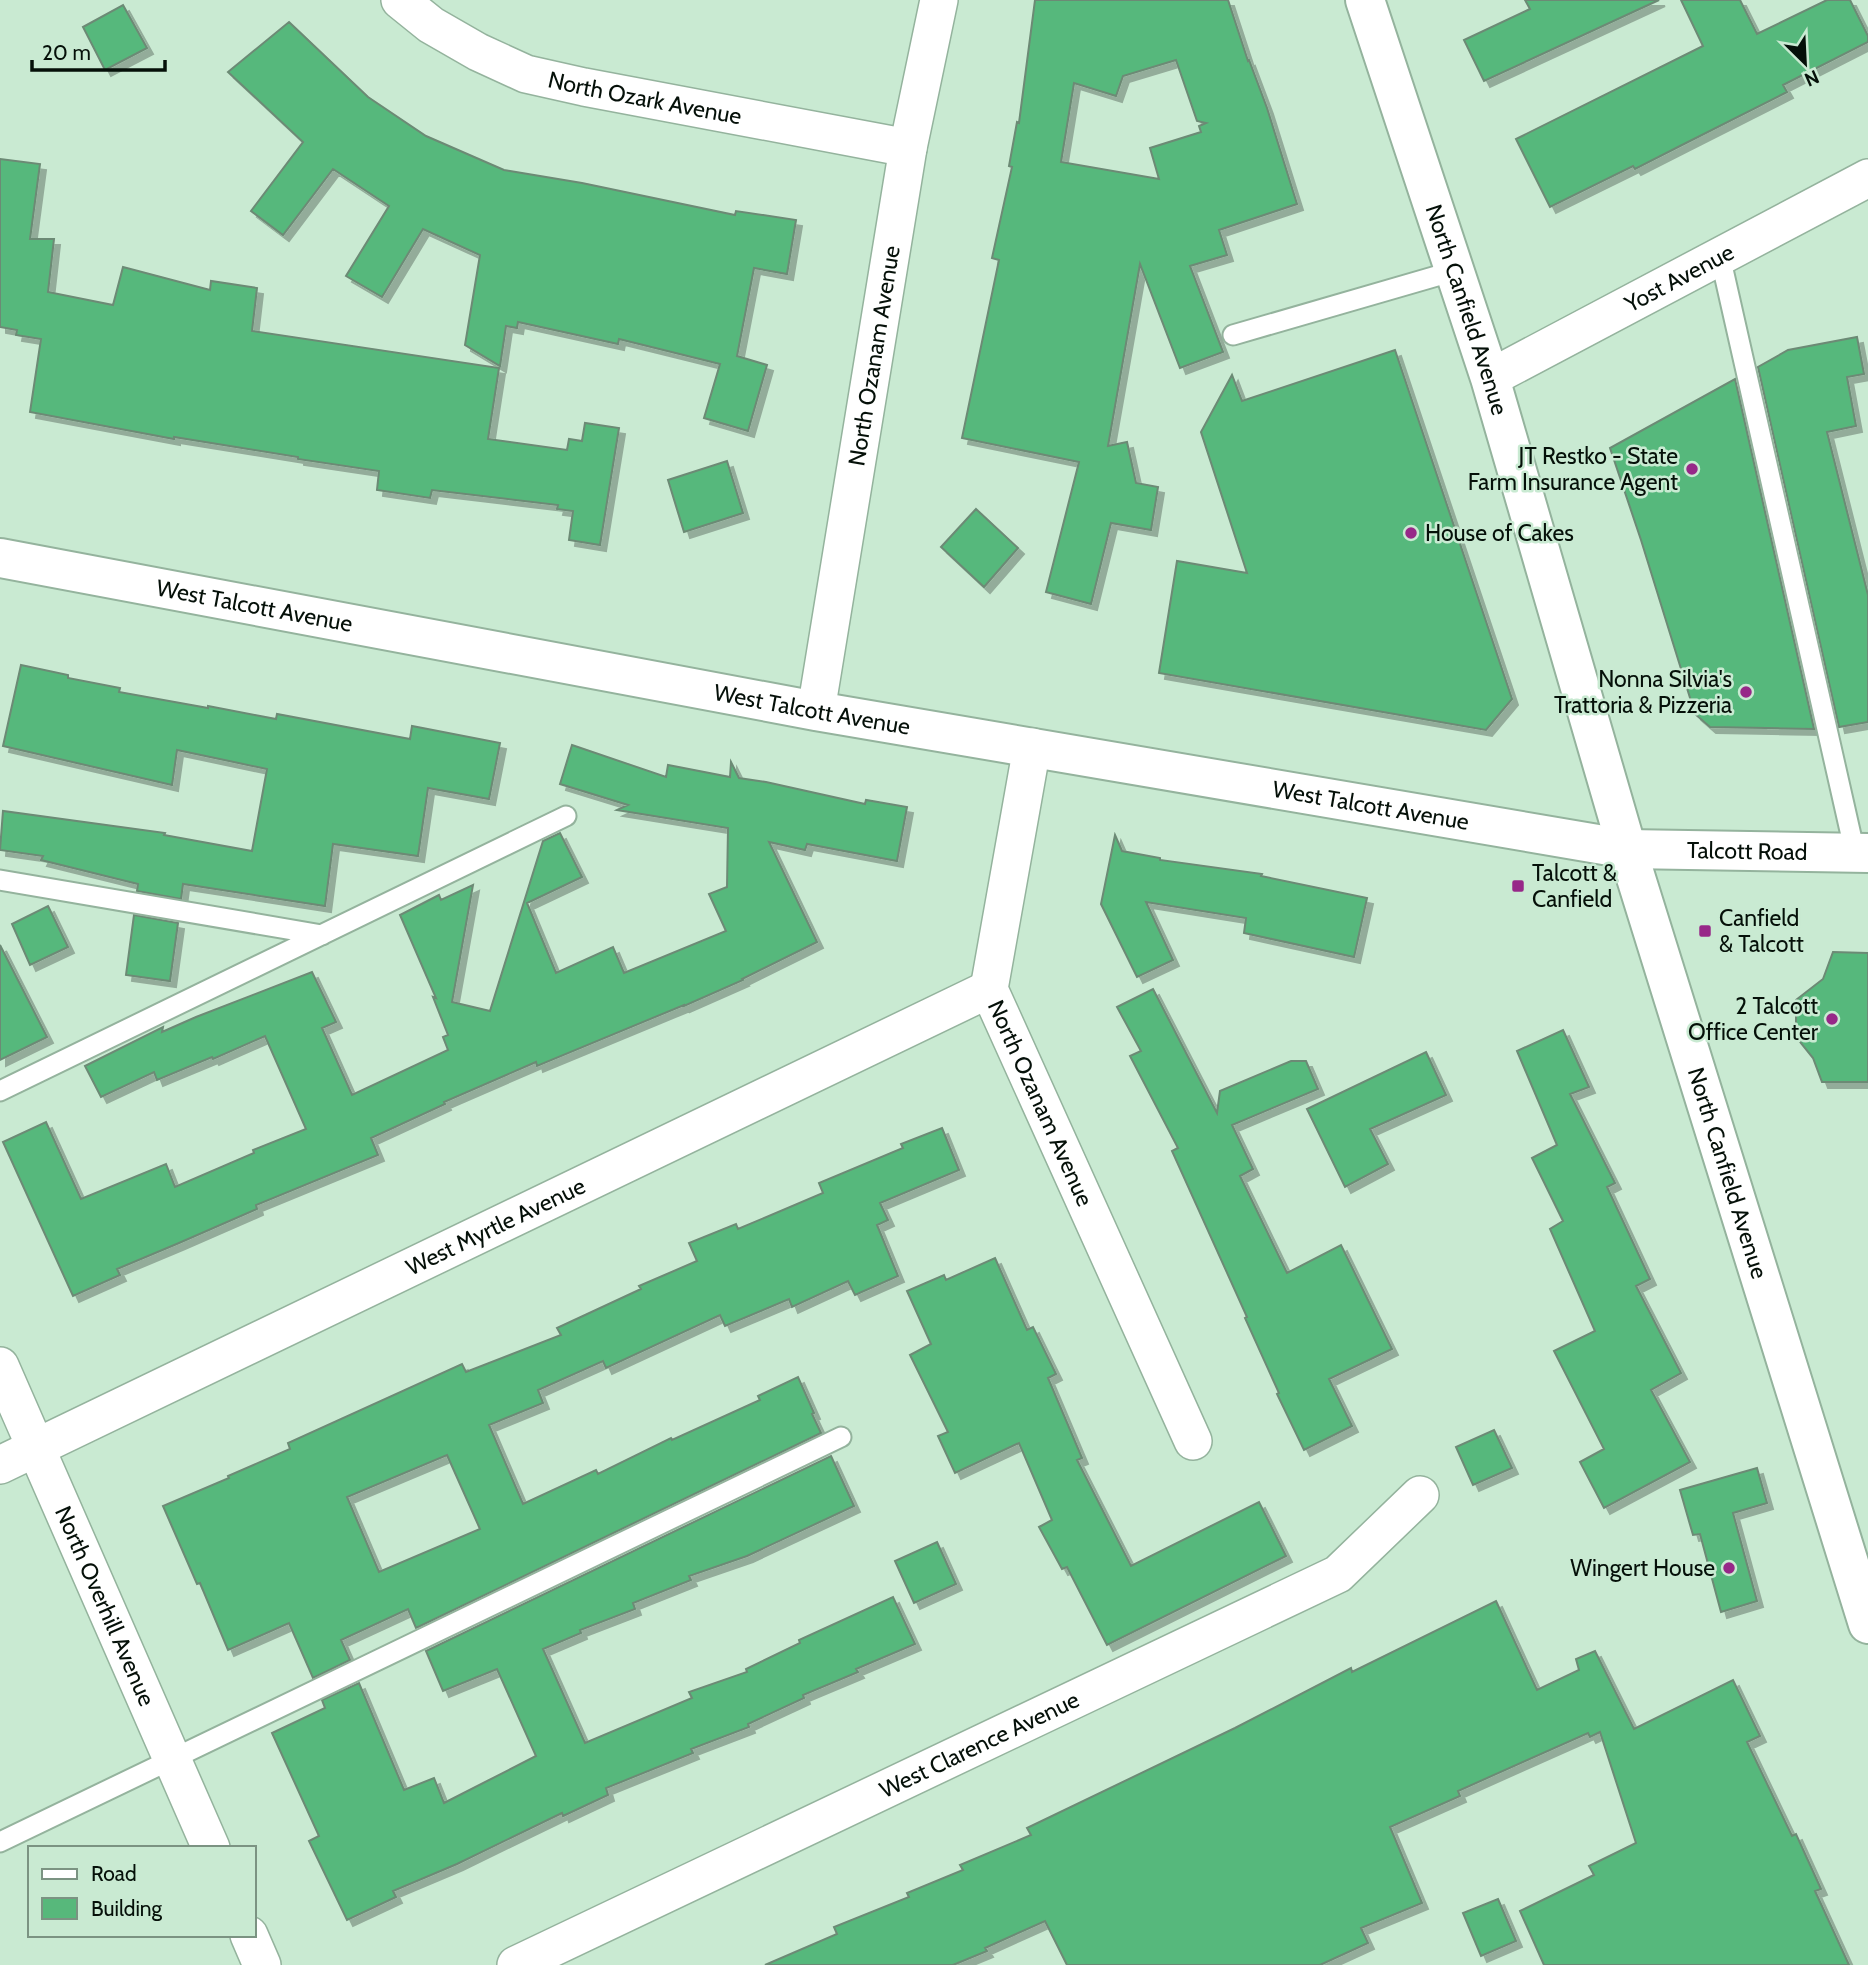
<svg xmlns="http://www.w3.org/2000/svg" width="1868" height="1965" viewBox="0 0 1868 1965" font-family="Cabin,sans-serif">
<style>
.building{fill:#57b87b;stroke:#6c8a75;stroke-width:2;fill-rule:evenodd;filter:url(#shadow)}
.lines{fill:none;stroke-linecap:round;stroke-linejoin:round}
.service-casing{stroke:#94b39d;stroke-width:23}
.minor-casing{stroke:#94b39d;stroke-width:40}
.tertiary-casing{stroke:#94b39d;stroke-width:42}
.service{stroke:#fff;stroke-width:19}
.minor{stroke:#fff;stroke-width:37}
.tertiary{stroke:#fff;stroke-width:38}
.poi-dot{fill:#972888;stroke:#c9ead2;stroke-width:2.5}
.labels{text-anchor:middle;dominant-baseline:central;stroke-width:5;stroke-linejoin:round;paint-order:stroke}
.street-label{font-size:23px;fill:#051009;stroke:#c9ead2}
.poi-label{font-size:23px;fill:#051009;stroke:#c9ead2;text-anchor:end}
</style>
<defs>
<filter id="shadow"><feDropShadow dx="6" dy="6" stdDeviation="0" flood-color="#0004"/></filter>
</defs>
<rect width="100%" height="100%" fill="#c9ead2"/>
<path class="building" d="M 1035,0 L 1228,0 L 1248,61 L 1249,60 L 1267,108 L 1297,204 L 1219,230 L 1227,255 L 1190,266 L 1223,352 L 1180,368 L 1140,264 L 1108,446 L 1127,442 L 1136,483 L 1158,487 L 1151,530 L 1111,523 L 1091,604 L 1046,592 L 1079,462 L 962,438 L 999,260 L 992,258 L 1012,167 L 1009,166 L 1017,122 L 1019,123 ZM 1176,60 L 1197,121 L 1206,123 L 1199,126 L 1201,132 L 1150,148 L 1159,179 L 1061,162 L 1074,83 L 1116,96 L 1123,76 Z
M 1525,0 L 1659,0 L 1484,81 L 1464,40 L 1530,9 Z
M 1681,0 L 1740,0 L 1757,34 L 1827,0 L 1850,0 L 1868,36 L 1868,42 L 1783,85 L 1787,92 L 1682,145 L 1635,169 L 1633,166 L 1550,207 L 1516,139 L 1703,46 Z
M 123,5 L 147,48 L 105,70 L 83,27 Z
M 289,22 L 368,97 L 426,136 L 504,170 L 582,183 L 735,215 L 736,211 L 796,220 L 787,274 L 754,268 L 737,356 L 767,365 L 748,431 L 704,418 L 720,364 L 619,339 L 618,344 L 518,322 L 517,328 L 506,326 L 500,366 L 465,345 L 480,255 L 423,229 L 382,297 L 346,276 L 389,206 L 333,169 L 283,235 L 251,211 L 303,142 L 228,72 Z
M 0,159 L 40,164 L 30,239 L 54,239 L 48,292 L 113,305 L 123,267 L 210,290 L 211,281 L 257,288 L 252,331 L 499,368 L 488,439 L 567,450 L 569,439 L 582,441 L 585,423 L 619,428 L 600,545 L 569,540 L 573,511 L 557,509 L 558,505 L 432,490 L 430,498 L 377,490 L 379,471 L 298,459 L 298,457 L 174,437 L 174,439 L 30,412 L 41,339 L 16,335 L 17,330 L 0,327 Z
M 1857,337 L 1864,374 L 1847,377 L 1856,426 L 1827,432 L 1868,595 L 1868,722 L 1839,727 L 1758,367 L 1788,350 Z
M 1395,350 L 1512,699 L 1486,730 L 1159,673 L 1177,561 L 1247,573 L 1201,432 L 1232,375 L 1242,401 Z
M 1735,379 L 1814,729 L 1710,727 L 1695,714 L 1641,540 L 1610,448 Z
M 727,461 L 743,513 L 684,532 L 668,480 Z
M 976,509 L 1018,548 L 984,587 L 941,547 Z
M 21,665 L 68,675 L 68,678 L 120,688 L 119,692 L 208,708 L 208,706 L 276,719 L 277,714 L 410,739 L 412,726 L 500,743 L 489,799 L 428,788 L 418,856 L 333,844 L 325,906 L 183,884 L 181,899 L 137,891 L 138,884 L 41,860 L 43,856 L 0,850 L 3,811 L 165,833 L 164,835 L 252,851 L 267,769 L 177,750 L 172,785 L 3,746 Z
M 572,745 L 666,777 L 668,765 L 730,777 L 731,762 L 739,778 L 766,782 L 865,804 L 866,800 L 907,807 L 897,861 L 807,844 L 805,850 L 769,842 L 817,942 L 742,979 L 743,980 L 684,1006 L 684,1005 L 537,1066 L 536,1062 L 444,1102 L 445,1104 L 371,1138 L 378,1155 L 256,1205 L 257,1209 L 179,1243 L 117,1269 L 120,1275 L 73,1296 L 3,1142 L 46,1122 L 81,1199 L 166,1164 L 175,1187 L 254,1153 L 253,1150 L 306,1129 L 265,1036 L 213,1059 L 212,1057 L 157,1080 L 154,1072 L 101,1097 L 85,1066 L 163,1027 L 162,1032 L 196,1017 L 312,972 L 336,1022 L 322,1028 L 352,1095 L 448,1050 L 443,1037 L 448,1035 L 433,997 L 436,998 L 400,915 L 439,895 L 441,900 L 473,885 L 452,1002 L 490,1011 L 543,841 L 560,833 L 582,877 L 527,903 L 556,973 L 613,947 L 624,973 L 726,931 L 709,894 L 727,887 L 728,828 L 617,810 L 628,805 L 560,784 Z
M 1115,835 L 1122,851 L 1160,858 L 1160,860 L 1262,874 L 1261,876 L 1367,898 L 1354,957 L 1244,933 L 1246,918 L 1146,902 L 1173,960 L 1137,977 L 1101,904 Z
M 48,906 L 68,947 L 30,965 L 12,924 Z
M 134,915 L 178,923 L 170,981 L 126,975 Z
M 0,945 L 47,1037 L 0,1060 Z
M 1833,952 L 1868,953 L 1868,1082 L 1822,1082 L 1813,1058 L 1796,1037 L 1796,1000 L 1823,979 Z
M 1153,989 L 1217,1113 L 1220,1091 L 1291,1061 L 1306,1061 L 1318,1089 L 1232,1125 L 1253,1169 L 1240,1176 L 1287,1273 L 1341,1245 L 1392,1349 L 1329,1379 L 1352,1426 L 1304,1450 L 1277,1394 L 1279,1393 L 1245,1318 L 1247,1317 L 1172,1151 L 1178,1148 L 1130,1056 L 1141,1051 L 1117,1007 Z
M 1563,1030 L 1589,1087 L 1570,1094 L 1615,1183 L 1607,1187 L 1650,1279 L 1636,1286 L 1681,1373 L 1651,1390 L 1690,1462 L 1604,1508 L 1580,1462 L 1604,1449 L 1554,1351 L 1595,1331 L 1550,1229 L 1563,1221 L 1532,1158 L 1557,1145 L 1517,1051 Z
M 1426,1052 L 1446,1095 L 1370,1129 L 1388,1164 L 1345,1187 L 1307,1109 Z
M 942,1128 L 959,1170 L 880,1203 L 888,1220 L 877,1225 L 898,1276 L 855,1295 L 848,1281 L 792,1307 L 789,1299 L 725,1326 L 720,1315 L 606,1368 L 603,1361 L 538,1390 L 543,1403 L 489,1425 L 523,1504 L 596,1470 L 598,1474 L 671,1438 L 672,1440 L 760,1400 L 758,1396 L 798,1377 L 814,1413 L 812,1414 L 821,1433 L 416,1628 L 408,1609 L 341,1640 L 350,1660 L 313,1678 L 289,1623 L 228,1650 L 200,1583 L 197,1584 L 163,1506 L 229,1478 L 228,1476 L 290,1449 L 288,1443 L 462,1364 L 466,1372 L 561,1335 L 557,1328 L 641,1289 L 639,1286 L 697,1261 L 689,1243 L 736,1224 L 738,1229 L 823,1193 L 819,1183 L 903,1148 L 901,1144 ZM 447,1455 L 480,1529 L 379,1572 L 347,1497 Z
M 995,1258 L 1027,1330 L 1033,1327 L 1056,1374 L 1048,1378 L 1082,1458 L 1077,1460 L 1131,1566 L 1259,1502 L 1286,1556 L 1107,1645 L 1067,1567 L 1062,1569 L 1039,1527 L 1052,1520 L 1019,1443 L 955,1473 L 938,1436 L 948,1432 L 910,1355 L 931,1344 L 907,1291 L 944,1275 L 946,1280 Z
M 1494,1430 L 1512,1468 L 1473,1485 L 1456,1447 Z
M 831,1456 L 854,1506 L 747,1556 L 689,1576 L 691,1580 L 633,1603 L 635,1609 L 580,1630 L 581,1633 L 543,1649 L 585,1743 L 692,1698 L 689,1692 L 747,1672 L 746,1669 L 800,1643 L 799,1640 L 893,1597 L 915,1644 L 856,1669 L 858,1672 L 803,1695 L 804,1698 L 748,1724 L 749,1727 L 691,1749 L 693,1753 L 606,1788 L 608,1795 L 563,1816 L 562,1813 L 457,1864 L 393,1891 L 396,1897 L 347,1920 L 309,1841 L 319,1836 L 272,1733 L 325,1708 L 322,1700 L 359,1683 L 404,1790 L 434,1778 L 444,1803 L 536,1756 L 497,1669 L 443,1691 L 426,1651 Z
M 1757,1468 L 1767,1503 L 1733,1513 L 1757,1601 L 1721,1612 L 1700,1534 L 1693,1535 L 1680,1490 Z
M 937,1542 L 956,1584 L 914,1603 L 895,1561 Z
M 1496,1601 L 1537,1690 L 1579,1670 L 1576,1659 L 1595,1651 L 1634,1729 L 1733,1680 L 1760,1736 L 1747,1742 L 1792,1836 L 1796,1834 L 1821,1889 L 1815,1891 L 1849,1965 L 1544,1965 L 1520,1911 L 1594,1875 L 1589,1866 L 1636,1843 L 1600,1732 L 1590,1737 L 1588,1733 L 1458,1791 L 1460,1796 L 1390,1827 L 1422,1903 L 1361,1928 L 1368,1943 L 1320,1965 L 1067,1965 L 1045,1921 L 985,1948 L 987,1951 L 953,1965 L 765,1965 L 837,1934 L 834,1927 L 909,1897 L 907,1893 L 963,1870 L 960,1865 L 1031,1835 L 1027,1828 L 1235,1728 L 1351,1668 L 1352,1672 Z
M 1498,1899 L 1516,1941 L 1481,1956 L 1463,1913 Z"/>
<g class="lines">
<g class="service-casing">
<path id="service" d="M 1720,256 L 1855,853
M 1233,335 L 1454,271
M 0,880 L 322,935
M 0,1091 L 566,816
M 0,1842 L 841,1437"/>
</g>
<g class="minor-casing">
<g id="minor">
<path id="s1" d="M 400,0 L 431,25 L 478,52 L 526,74 L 584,87 L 908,148"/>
<path id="s2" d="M 1490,378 L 1868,178"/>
<path id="s3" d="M 816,711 L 908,148 L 939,0"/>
<path id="s4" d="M 1032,747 L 989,989 L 1193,1441"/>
<path id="s5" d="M 0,1366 L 211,1848"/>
<path id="s6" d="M 0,1465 L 989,989"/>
<path d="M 249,1935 L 262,1965"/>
<path id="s7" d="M 516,1965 L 1338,1574 L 1420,1495"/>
</g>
</g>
<g class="tertiary-casing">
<g id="tertiary">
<path id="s8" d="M 1365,0 L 1490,378 L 1627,849 L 1868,1624"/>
<path id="s9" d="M 0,558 L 816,711 L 1627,849 L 1868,853"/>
</g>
</g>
<use href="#service" class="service"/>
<use href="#minor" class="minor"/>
<use href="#tertiary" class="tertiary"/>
</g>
<g class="poi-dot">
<circle cx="1692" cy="469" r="7"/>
<circle cx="1411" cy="533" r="7"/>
<circle cx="1746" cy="692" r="7"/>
<rect x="1511" y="879" width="14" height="14" rx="3.5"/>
<rect x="1698" y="924" width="14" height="14" rx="3.5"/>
<circle cx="1832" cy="1019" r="7"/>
<circle cx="1729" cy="1568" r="7"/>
</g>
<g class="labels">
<g class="street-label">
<text stroke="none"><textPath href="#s1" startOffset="268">North Ozark Avenue</textPath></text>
<text stroke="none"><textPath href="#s2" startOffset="214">Yost Avenue</textPath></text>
<text stroke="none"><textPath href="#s8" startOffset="326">North Canfield Avenue</textPath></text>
<text stroke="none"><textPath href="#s3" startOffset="360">North Ozanam Avenue</textPath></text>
<text stroke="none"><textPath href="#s9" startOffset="259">West Talcott Avenue</textPath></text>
<text stroke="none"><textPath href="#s9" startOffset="826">West Talcott Avenue</textPath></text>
<text stroke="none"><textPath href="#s9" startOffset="1393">West Talcott Avenue</textPath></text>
<text stroke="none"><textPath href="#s9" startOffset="1773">Talcott Road</textPath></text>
<text stroke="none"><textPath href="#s4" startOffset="371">North Ozanam Avenue</textPath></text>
<text stroke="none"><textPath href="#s8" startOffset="1228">North Canfield Avenue</textPath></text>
<text stroke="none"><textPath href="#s6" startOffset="550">West Myrtle Avenue</textPath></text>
<text stroke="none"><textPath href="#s5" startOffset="262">North Overhill Avenue</textPath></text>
<text stroke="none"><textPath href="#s7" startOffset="513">West Clarence Avenue</textPath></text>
</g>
<g class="poi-label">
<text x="1678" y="456">JT Restko - State<tspan x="1678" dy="26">Farm Insurance Agent</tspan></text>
<text x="1425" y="533" text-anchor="start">House of Cakes</text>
<text x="1732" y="679">Nonna Silvia's<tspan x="1732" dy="26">Trattoria &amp; Pizzeria</tspan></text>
<text x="1532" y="873" text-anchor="start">Talcott &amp;<tspan x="1532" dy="26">Canfield</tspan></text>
<text x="1719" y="918" text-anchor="start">Canfield<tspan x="1719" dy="26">&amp; Talcott</tspan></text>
<text x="1818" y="1006">2 Talcott<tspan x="1818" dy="26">Office Center</tspan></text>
<text x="1715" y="1568">Wingert House</text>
</g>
</g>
<rect x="28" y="1846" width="228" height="91" fill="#c9ead2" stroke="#7b9382" stroke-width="2"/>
<rect x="42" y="1869" width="35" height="10" fill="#ffffff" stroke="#7b9382" stroke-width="2"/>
<text x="91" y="1881" font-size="21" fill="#051009">Road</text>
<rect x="42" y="1898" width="35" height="21" fill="#57b87b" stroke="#7b9382" stroke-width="2"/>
<text x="91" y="1916" font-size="21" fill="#051009">Building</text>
<g transform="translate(1805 63) rotate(156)" stroke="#c9ead2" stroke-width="5" paint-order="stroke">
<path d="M0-5L12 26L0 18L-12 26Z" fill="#051009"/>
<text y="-10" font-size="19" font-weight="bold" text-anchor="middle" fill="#051009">N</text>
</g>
<path d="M32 60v10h133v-10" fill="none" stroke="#051009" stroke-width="3.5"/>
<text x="42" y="60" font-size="21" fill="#051009" stroke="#c9ead2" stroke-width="5" paint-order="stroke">20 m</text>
</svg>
